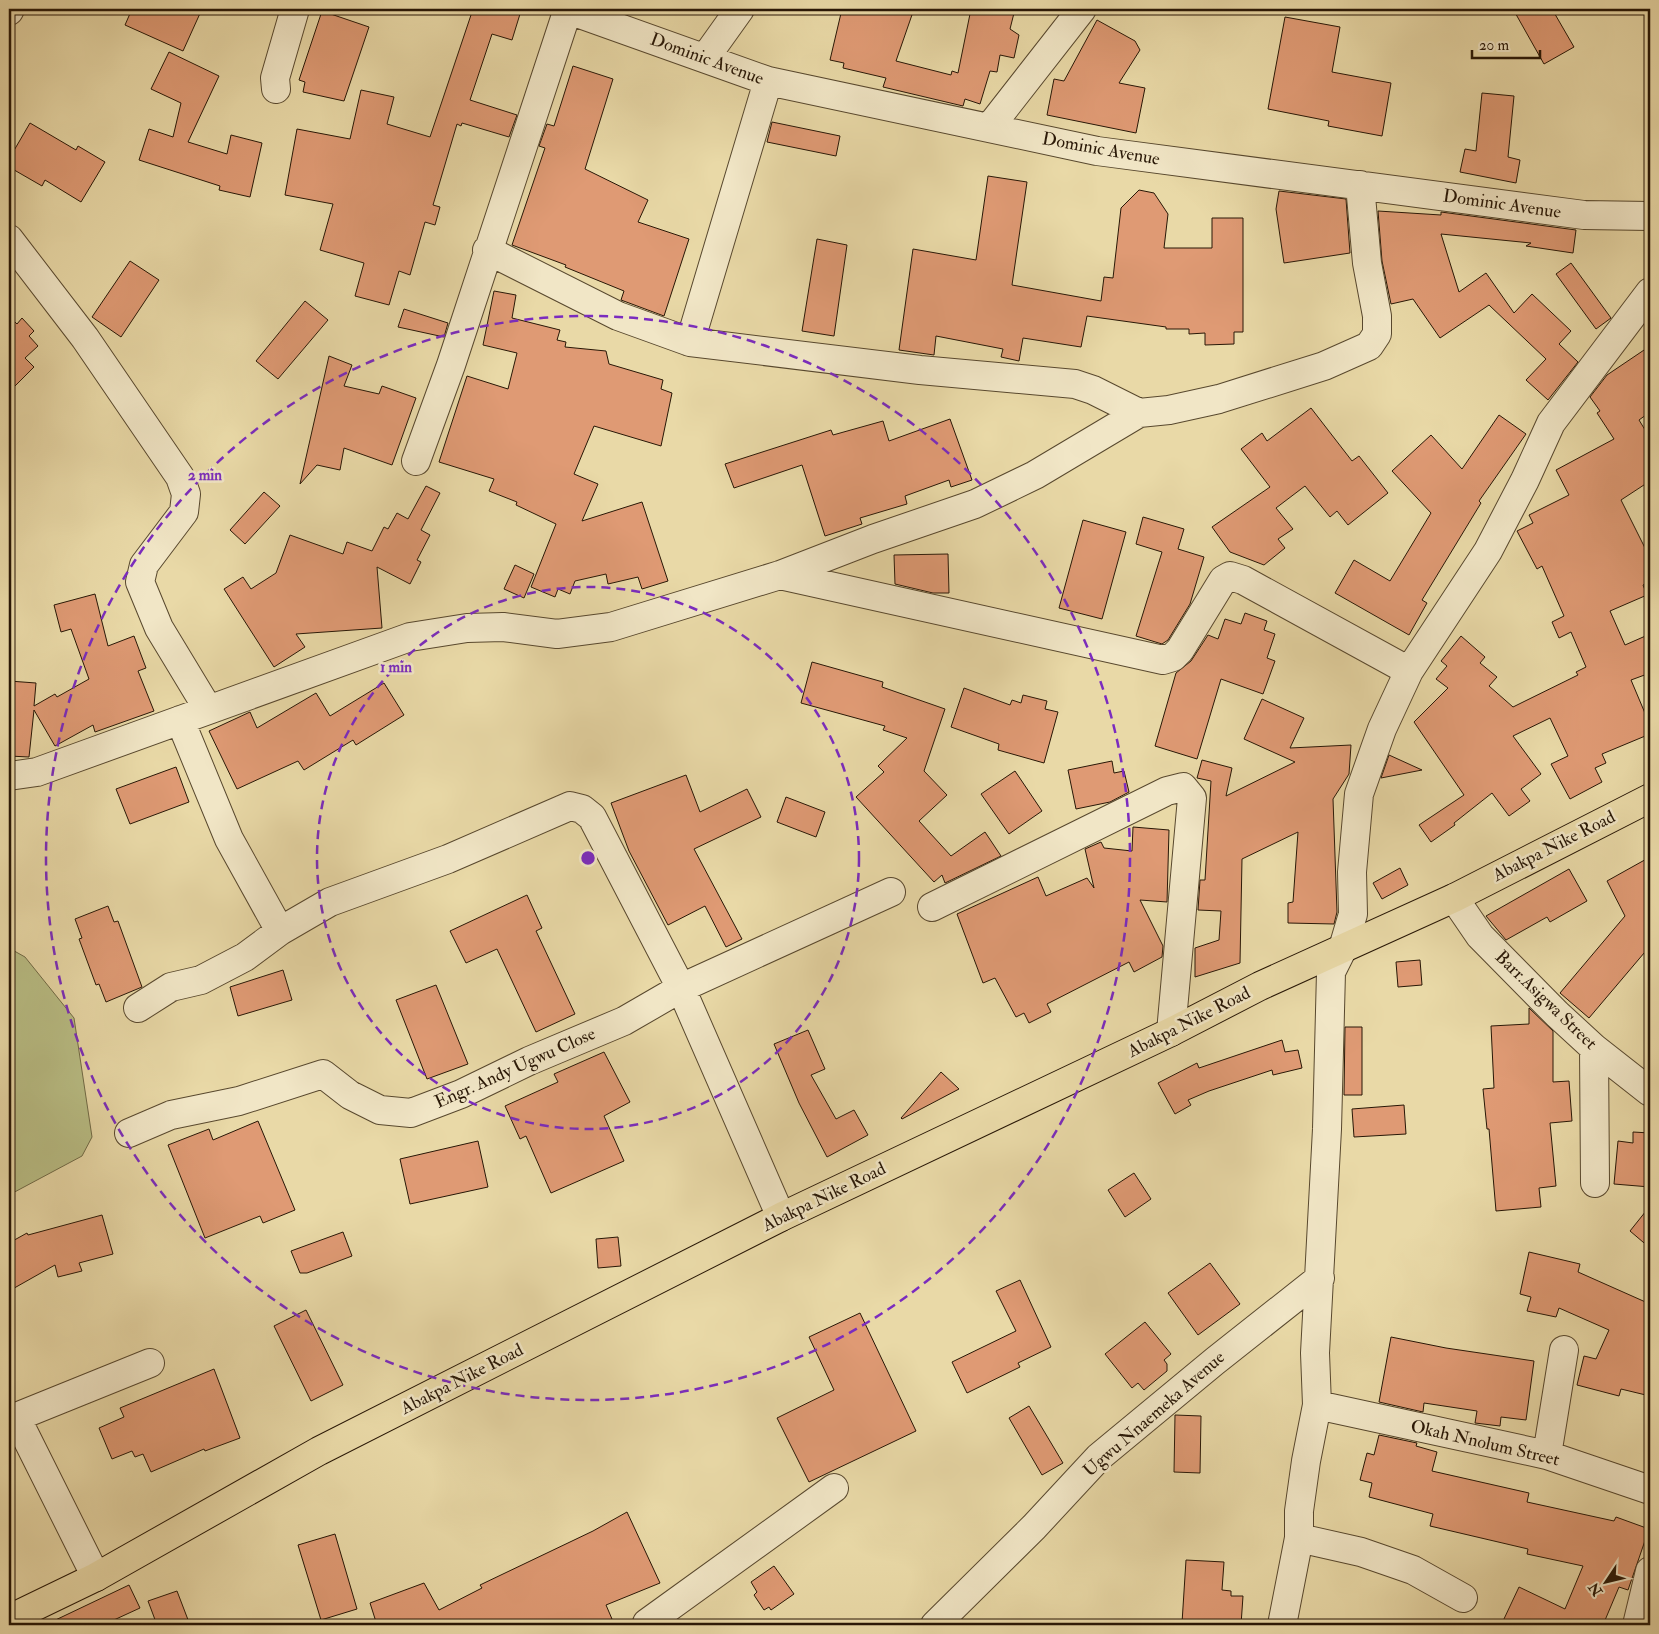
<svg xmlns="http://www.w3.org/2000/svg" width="1659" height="1634" viewBox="0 0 1659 1634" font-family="'IM FELL Double Pica',serif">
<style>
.green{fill:#b9be85;stroke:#706a46}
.building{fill:#df9a74;stroke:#281706}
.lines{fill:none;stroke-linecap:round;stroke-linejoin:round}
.minor-casing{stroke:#58482e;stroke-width:30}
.major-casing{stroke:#281706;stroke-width:30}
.minor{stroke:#f1e6c6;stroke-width:28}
.major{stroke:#e9d9a7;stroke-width:28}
.ring{fill:none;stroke:#7b2cbf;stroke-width:2.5;stroke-dasharray:9 6}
.labels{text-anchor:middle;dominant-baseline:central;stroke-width:5;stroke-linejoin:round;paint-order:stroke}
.street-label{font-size:18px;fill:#281706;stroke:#f1e6c6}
.centre{fill:#7b2cbf;stroke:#f1e6c6;stroke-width:2.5}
.ring-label{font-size:15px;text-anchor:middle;font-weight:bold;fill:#7b2cbf;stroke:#f1e6c6;stroke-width:5;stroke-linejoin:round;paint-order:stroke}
</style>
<rect width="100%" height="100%" fill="#e9d9a7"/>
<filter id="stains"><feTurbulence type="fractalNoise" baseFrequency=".004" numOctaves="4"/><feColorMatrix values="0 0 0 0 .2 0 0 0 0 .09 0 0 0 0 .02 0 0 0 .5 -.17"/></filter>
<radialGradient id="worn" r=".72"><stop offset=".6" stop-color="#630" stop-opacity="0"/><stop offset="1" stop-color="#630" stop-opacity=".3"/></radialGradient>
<path class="green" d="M 9,948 L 25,957 L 74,1018 L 92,1137 L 82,1156 L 9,1195 Z"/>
<path class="building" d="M 132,9 L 202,9 L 183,51 L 125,25 Z
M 473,9 L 503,9 L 520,14 L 512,40 L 492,34 L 470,100 L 517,115 L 509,137 L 462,123 L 461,126 L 457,124 L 433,205 L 440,207 L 435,225 L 425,222 L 410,275 L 399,271 L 389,305 L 355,296 L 364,263 L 320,250 L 333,204 L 285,195 L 297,129 L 350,139 L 361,90 L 394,97 L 387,124 L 430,137 Z
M 842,9 L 914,9 L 896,61 L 951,75 L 952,71 L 958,73 L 971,9 L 991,9 L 1014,13 L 1010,29 L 1019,35 L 1014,58 L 1000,55 L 997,72 L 990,71 L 980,104 L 965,99 L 963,106 L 883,87 L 886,78 L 843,68 L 844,63 L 830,60 Z
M 1513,9 L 1552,9 L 1574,47 L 1544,64 Z
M 322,11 L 369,27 L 344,101 L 303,92 L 305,82 L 299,80 Z
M 1285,17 L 1340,27 L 1332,72 L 1391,83 L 1382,136 L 1328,126 L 1329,121 L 1268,109 Z
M 1097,20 L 1135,41 L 1140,50 L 1119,83 L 1145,88 L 1136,133 L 1047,115 L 1054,79 L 1064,81 Z
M 169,52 L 219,76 L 188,142 L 227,154 L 231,135 L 262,143 L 250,197 L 219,190 L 220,186 L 139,160 L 149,129 L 173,137 L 181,103 L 151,89 Z
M 573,66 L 613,79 L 585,169 L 648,200 L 638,222 L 689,239 L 664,316 L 621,300 L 624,291 L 565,267 L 566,265 L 512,245 L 545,148 L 539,146 L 547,124 L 554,126 Z
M 1482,93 L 1514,96 L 1508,157 L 1520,160 L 1516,183 L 1460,172 L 1465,149 L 1476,151 Z
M 772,122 L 840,136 L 836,156 L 767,142 Z
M 30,123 L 76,150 L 78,146 L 105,162 L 81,202 L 45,180 L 42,186 L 9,167 L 9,159 Z
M 988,176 L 1027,182 L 1012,285 L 1101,301 L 1104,277 L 1113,278 L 1121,208 L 1139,190 L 1154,193 L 1168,214 L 1164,248 L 1212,248 L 1212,218 L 1243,218 L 1243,332 L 1234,332 L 1234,344 L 1205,345 L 1205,333 L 1189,334 L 1189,329 L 1166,329 L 1166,327 L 1087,316 L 1081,347 L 1023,338 L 1019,361 L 1001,357 L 1003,349 L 936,336 L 934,355 L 899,350 L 913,249 L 976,260 Z
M 1279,191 L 1346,199 L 1350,253 L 1284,263 L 1276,209 Z
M 1378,211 L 1441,215 L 1441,212 L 1576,230 L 1573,253 L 1526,246 L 1531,243 L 1441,234 L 1459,292 L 1486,273 L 1514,313 L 1532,294 L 1571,331 L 1559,344 L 1578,362 L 1548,400 L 1526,380 L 1546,359 L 1489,305 L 1440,338 L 1413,299 L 1391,304 L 1382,261 Z
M 817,239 L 847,245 L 834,336 L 802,331 Z
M 130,261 L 159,280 L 121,337 L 92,317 Z
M 1571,263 L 1611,318 L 1596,329 L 1556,274 Z
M 494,291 L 516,295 L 512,318 L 560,330 L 557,340 L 566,342 L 565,347 L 606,351 L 609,364 L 663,380 L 661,389 L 672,393 L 661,446 L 594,426 L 574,474 L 598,484 L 582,521 L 642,502 L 668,581 L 642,589 L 638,577 L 608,584 L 606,574 L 575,581 L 570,594 L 558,589 L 555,597 L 531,587 L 556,524 L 516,505 L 517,502 L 489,491 L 494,479 L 439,462 L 467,376 L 508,389 L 517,353 L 483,345 Z
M 305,301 L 328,320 L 278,379 L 256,361 Z
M 404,309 L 448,323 L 444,337 L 398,327 Z
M 9,316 L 17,324 L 22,318 L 34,331 L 29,336 L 38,346 L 25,358 L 34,367 L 9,392 Z
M 1650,346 L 1650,412 L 1639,420 L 1650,438 L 1650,481 L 1621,500 L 1650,558 L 1650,581 L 1643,585 L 1647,595 L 1610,611 L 1625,645 L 1650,634 L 1650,673 L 1631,680 L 1650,725 L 1650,734 L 1602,754 L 1606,763 L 1595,768 L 1602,782 L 1570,799 L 1551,764 L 1568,756 L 1550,718 L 1513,736 L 1541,774 L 1521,789 L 1530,801 L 1509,816 L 1492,793 L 1454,823 L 1455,825 L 1431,842 L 1419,825 L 1464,795 L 1414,722 L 1448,688 L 1436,679 L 1447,666 L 1441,661 L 1461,636 L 1485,657 L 1480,663 L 1497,677 L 1489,686 L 1513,707 L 1578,675 L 1576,672 L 1586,667 L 1571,632 L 1559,638 L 1552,622 L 1564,616 L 1542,566 L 1537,569 L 1517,531 L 1533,523 L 1529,515 L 1569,495 L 1556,470 L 1614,439 L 1597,413 L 1600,411 L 1590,397 L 1607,375 Z
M 329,356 L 352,365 L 344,386 L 379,394 L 382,386 L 416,398 L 392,465 L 344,448 L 340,470 L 317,465 L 300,484 Z
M 1311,408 L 1352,461 L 1359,456 L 1388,493 L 1348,525 L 1337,511 L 1330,517 L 1305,486 L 1276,508 L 1293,529 L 1278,539 L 1285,548 L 1264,565 L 1230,552 L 1212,527 L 1270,487 L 1241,449 L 1262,433 L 1267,441 Z
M 1499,415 L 1526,434 L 1479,501 L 1481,503 L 1422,600 L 1427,603 L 1409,635 L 1335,593 L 1354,560 L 1390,581 L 1431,513 L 1392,471 L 1431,435 L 1462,469 Z
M 950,419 L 972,480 L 951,487 L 949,480 L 905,496 L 907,504 L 860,518 L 862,524 L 825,536 L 802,465 L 734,488 L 725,464 L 831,430 L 833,435 L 883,421 L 889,441 Z
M 426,486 L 440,493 L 421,530 L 430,535 L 417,560 L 421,562 L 410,584 L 377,567 L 382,628 L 296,634 L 305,647 L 274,667 L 224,589 L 243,577 L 251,589 L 276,573 L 290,535 L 343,554 L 347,542 L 372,551 L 384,527 L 388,529 L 397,513 L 408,519 Z
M 264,492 L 280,506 L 245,544 L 230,530 Z
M 1143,517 L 1184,529 L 1178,549 L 1204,557 L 1190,604 L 1168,640 L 1162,644 L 1136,636 L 1162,552 L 1136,544 Z
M 1083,520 L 1126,532 L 1102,619 L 1059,608 Z
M 948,554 L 949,593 L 933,593 L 895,584 L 894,555 Z
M 515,565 L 534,574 L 524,598 L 504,589 Z
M 95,594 L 108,646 L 134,636 L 146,668 L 138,671 L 154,711 L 95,732 L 93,725 L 55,746 L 34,710 L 29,757 L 9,756 L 9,681 L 36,683 L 34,706 L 55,694 L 57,697 L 89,679 L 71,629 L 61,632 L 54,605 Z
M 1245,613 L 1267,621 L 1264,630 L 1275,634 L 1267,658 L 1275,661 L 1263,694 L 1221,679 L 1197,759 L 1155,746 L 1176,673 L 1191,661 L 1208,635 L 1218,639 L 1225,619 L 1241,624 Z
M 812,662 L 883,682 L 882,687 L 945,709 L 924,771 L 947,795 L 919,821 L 951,856 L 985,832 L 1001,856 L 945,883 L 942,875 L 934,882 L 856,797 L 884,772 L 878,766 L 907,738 L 883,730 L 885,726 L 801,703 Z
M 384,683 L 404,715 L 356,745 L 353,740 L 304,770 L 298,761 L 237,789 L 209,731 L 250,712 L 257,728 L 316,693 L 330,716 Z
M 964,688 L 1010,705 L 1012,700 L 1021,703 L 1023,695 L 1047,701 L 1045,709 L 1058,712 L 1044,763 L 998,750 L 999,744 L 951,727 Z
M 1262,699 L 1304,718 L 1290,748 L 1351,745 L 1349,774 L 1333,799 L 1337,912 L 1334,924 L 1288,923 L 1288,903 L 1293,902 L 1298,832 L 1242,859 L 1240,963 L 1195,977 L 1195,948 L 1219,940 L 1221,911 L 1198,910 L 1200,880 L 1205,880 L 1211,781 L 1197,778 L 1202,760 L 1232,768 L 1226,796 L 1295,762 L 1244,739 Z
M 1389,755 L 1422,770 L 1381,778 Z
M 1112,761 L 1114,773 L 1124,771 L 1129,792 L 1110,802 L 1076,809 L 1068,770 Z
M 176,767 L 189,802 L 130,824 L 116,789 Z
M 1015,771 L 1042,811 L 1009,834 L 981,794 Z
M 686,775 L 700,812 L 747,789 L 761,817 L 694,849 L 742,939 L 726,947 L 705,906 L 668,925 L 629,851 L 611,803 Z
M 786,797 L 825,812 L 816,837 L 777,822 Z
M 1133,827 L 1169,830 L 1167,902 L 1140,900 L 1163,946 L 1162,957 L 1134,972 L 1129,962 L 1047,1004 L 1051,1012 L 1029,1023 L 1024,1013 L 1016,1017 L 995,978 L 983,983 L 957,914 L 1038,877 L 1046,896 L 1087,878 L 1094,888 L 1085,849 L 1101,842 L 1104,848 L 1132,851 Z
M 1650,857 L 1650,946 L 1589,1018 L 1560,993 L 1625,916 L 1607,881 Z
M 1400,868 L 1408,885 L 1382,899 L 1373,883 Z
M 1569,869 L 1587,901 L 1550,922 L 1547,917 L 1506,940 L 1486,916 Z
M 527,895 L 542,928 L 536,931 L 575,1014 L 536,1032 L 497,949 L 466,963 L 450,931 Z
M 108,906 L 114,922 L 118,921 L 142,987 L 106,1002 L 99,984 L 96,985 L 79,939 L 82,938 L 75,919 Z
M 1420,960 L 1422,985 L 1398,987 L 1396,962 Z
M 283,970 L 292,1000 L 238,1016 L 230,987 Z
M 436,985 L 468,1064 L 427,1079 L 396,1000 Z
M 1529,1008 L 1553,1031 L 1553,1082 L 1569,1081 L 1572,1121 L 1550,1123 L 1556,1186 L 1539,1188 L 1541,1207 L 1496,1211 L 1489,1129 L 1487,1129 L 1483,1089 L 1494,1088 L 1491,1026 L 1529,1024 Z
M 1345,1027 L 1362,1027 L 1362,1095 L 1344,1095 Z
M 808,1030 L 825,1069 L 811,1075 L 836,1119 L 854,1110 L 868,1135 L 827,1157 L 799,1103 L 774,1044 Z
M 1282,1040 L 1285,1052 L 1298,1050 L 1302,1068 L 1273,1075 L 1272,1070 L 1209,1091 L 1188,1100 L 1191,1105 L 1175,1114 L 1158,1083 L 1197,1063 L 1199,1068 Z
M 604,1052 L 630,1102 L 604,1116 L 624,1161 L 551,1193 L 526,1136 L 520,1139 L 505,1106 L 558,1082 L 554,1074 Z
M 941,1072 L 959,1089 L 902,1119 L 901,1118 Z
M 1404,1105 L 1406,1134 L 1354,1137 L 1352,1109 Z
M 258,1121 L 295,1210 L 263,1223 L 260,1216 L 205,1238 L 168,1145 L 209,1129 L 213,1140 Z
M 1633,1132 L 1650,1133 L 1650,1187 L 1614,1184 L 1618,1141 L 1633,1143 Z
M 478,1141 L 488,1187 L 410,1204 L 400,1159 Z
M 1134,1173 L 1151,1199 L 1125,1217 L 1108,1190 Z
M 1650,1206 L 1650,1248 L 1630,1231 Z
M 102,1215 L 113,1254 L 79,1263 L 82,1271 L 58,1277 L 55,1265 L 9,1291 L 9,1243 L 27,1233 L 28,1235 Z
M 343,1232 L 352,1256 L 307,1273 L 300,1273 L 291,1251 Z
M 618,1237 L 621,1266 L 598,1268 L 596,1239 Z
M 1529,1252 L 1580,1264 L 1578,1272 L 1650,1304 L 1650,1396 L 1621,1389 L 1619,1396 L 1577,1385 L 1584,1356 L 1596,1359 L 1609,1330 L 1559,1308 L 1556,1317 L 1527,1311 L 1531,1297 L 1520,1294 Z
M 1210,1263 L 1240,1304 L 1198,1335 L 1168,1293 Z
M 1020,1280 L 1051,1347 L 1018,1363 L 1020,1367 L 967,1393 L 952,1362 L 1016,1331 L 996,1291 Z
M 306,1310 L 343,1385 L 311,1401 L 274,1326 Z
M 860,1313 L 916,1431 L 809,1482 L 777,1418 L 834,1390 L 809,1337 Z
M 1145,1322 L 1171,1354 L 1164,1360 L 1167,1364 L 1167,1371 L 1144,1390 L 1138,1383 L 1132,1388 L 1105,1354 Z
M 1391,1337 L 1446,1348 L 1534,1361 L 1526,1420 L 1501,1417 L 1500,1426 L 1475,1423 L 1477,1411 L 1424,1403 L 1423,1412 L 1379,1402 Z
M 214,1369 L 240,1438 L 205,1451 L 204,1449 L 151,1472 L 143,1454 L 135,1457 L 132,1451 L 112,1459 L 99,1428 L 124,1417 L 120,1408 Z
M 1029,1406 L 1063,1463 L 1042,1475 L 1009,1418 Z
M 1175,1415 L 1201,1416 L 1200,1473 L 1174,1472 Z
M 1379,1435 L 1417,1443 L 1416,1446 L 1437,1452 L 1432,1471 L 1529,1493 L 1527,1502 L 1614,1521 L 1616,1517 L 1649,1529 L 1628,1590 L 1619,1587 L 1603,1625 L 1513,1625 L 1503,1621 L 1519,1587 L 1565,1609 L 1583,1566 L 1527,1554 L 1528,1549 L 1430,1526 L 1433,1514 L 1369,1497 L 1372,1483 L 1360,1480 L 1367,1453 L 1374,1455 Z
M 627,1512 L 660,1583 L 606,1605 L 612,1619 L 598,1625 L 377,1625 L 370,1603 L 424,1583 L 439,1610 L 482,1588 L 480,1585 L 593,1531 Z
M 335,1534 L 357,1609 L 321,1620 L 298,1545 Z
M 1186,1560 L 1224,1562 L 1222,1590 L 1231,1591 L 1231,1596 L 1243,1596 L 1241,1625 L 1182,1623 Z
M 774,1566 L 794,1594 L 771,1610 L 769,1607 L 764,1610 L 754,1595 L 757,1592 L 751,1582 Z
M 129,1585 L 140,1608 L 103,1625 L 45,1625 Z
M 177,1591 L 190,1625 L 157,1625 L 148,1601 Z"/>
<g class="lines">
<g class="minor-casing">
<path id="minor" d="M 566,9 L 768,81 L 1097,151 L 1584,215 L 1650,216
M 9,11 L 10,9
M 705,58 L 740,9
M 276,89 L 275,78 L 295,9
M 989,128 L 1082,9
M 9,239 L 85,338 L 180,477 L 186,494 L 184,512 L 144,565 L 140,582 L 159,628 L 208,709
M 487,250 L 618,316 L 690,342 L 920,370 L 1075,384 L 1093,390 L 1139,413 L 1169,410 L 1219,399 L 1324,366 L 1369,346 L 1377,334 L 1377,316 L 1367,263 L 1360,185
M 690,342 L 768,81
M 416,461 L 451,365 L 568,9
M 780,575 L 1163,660 L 1173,657 L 1180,650 L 1223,580 L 1230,576 L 1243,580 L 1409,671
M 180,720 L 229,839 L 280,931
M 9,776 L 37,772 L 410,637 L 467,628 L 503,627 L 557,634 L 611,627 L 780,575 L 873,539 L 975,504 L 1035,475 L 1139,413
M 1454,898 L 1480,936 L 1557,1014 L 1594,1048 L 1650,1092
M 932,907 L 1167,791 L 1183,787 L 1192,798 L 1171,1032
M 138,1008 L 171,987 L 201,980 L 245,957 L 280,931 L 330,902 L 448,859 L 570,806 L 582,809 L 592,817 L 681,988 L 781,1217
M 1594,1048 L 1595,1183
M 129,1133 L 171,1115 L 239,1101 L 323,1074 L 350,1095 L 380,1110 L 411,1113 L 461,1094 L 529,1061 L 624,1021 L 681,988 L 891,892
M 1317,1405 L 1547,1455 L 1650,1490
M 16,1417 L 96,1577
M 9,1420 L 150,1363
M 1547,1455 L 1564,1350
M 1299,1538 L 1361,1552 L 1413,1570 L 1463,1598
M 647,1623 L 834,1488
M 935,1625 L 1034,1527 L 1099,1457 L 1215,1361 L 1320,1278
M 1282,1625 L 1299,1538 L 1299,1511 L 1306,1461 L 1317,1405 L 1315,1353 L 1327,1129 L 1331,972 L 1343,948 L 1353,914 L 1352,872 L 1359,794 L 1382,729 L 1409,671 L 1488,551 L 1525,480 L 1551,423 L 1650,292
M 1637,1625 L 1650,1571"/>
</g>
<g class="major-casing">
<path id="major" d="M 9,1619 L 96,1577 L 319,1451 L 781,1217 L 1171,1032 L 1260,986 L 1454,898 L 1650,798"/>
</g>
<use href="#minor" class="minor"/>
<use href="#major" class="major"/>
</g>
<g class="ring">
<circle cx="588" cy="858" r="271"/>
<circle cx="588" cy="858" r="542"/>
</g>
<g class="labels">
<g class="street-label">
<text transform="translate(707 59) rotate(20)">Dominic Avenue</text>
<text transform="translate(1101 149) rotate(10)">Dominic Avenue</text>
<text transform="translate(1502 204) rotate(8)">Dominic Avenue</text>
<text transform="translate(1554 846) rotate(-27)">Abakpa Nike Road</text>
<text transform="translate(1546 1000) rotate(44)">Barr.Asigwa Street</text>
<text transform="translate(1189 1022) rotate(-27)">Abakpa Nike Road</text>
<text transform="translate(515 1068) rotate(-24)">Engr. Andy Ugwu Close</text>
<text transform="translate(824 1197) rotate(-26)">Abakpa Nike Road</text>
<text transform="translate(462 1379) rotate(-27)">Abakpa Nike Road</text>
<text transform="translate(1154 1414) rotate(-41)">Ugwu Nnaemeka Avenue</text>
<text transform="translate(1485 1443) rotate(13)">Okah Nnolum Street</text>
</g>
</g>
<circle cx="588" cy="858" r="8" class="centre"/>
<g class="ring-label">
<text x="205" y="480">2 min</text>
<text x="396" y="672">1 min</text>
</g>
<rect width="1659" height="1634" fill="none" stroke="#e9d9a7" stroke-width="30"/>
<rect x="10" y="10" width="1639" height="1614" fill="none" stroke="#281706" stroke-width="2.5"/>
<rect x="15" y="15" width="1629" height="1604" fill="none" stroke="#281706"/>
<g transform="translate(1606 1582) rotate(235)" stroke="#f1e6c6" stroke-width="4" paint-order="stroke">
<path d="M0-4L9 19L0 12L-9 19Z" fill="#281706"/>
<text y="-8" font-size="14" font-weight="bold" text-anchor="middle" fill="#281706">N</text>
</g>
<path d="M1472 50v8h68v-8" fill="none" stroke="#281706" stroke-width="2.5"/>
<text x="1479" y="50" font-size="15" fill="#281706" stroke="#f1e6c6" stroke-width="4" paint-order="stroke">20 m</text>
<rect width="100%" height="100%" filter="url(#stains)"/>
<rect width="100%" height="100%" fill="url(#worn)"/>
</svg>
